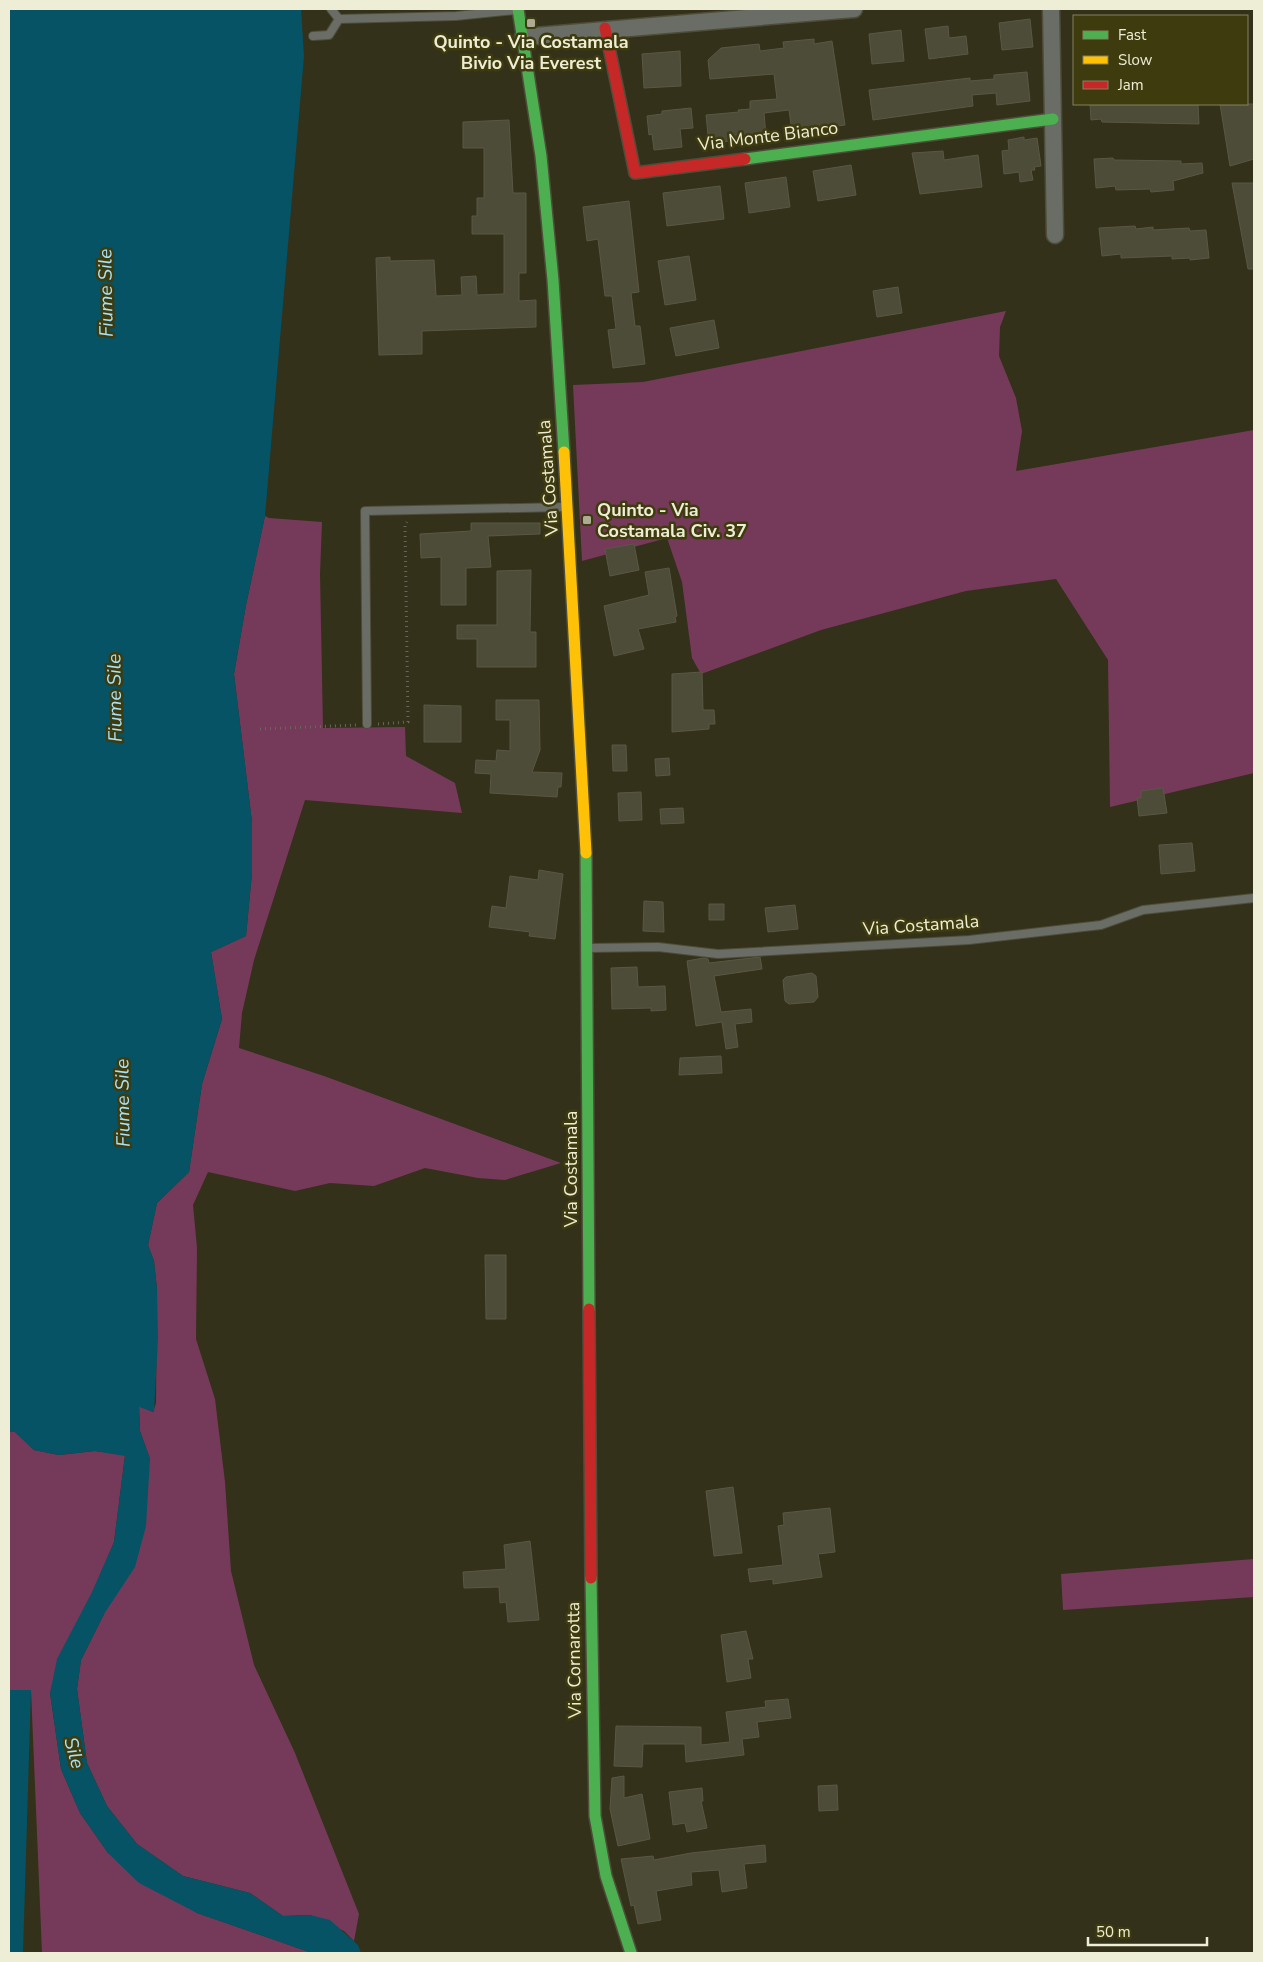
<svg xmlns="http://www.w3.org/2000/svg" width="1263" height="1962" viewBox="0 0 1263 1962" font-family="'Nunito Sans',sans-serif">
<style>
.green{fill:#753a5a}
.water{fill:#065366}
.building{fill:#4d4c38;stroke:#595845}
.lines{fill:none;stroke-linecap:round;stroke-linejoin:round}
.lane-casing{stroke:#4e4d3a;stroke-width:10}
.street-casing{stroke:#4e4d3a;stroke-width:19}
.fast-casing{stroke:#4e4d3a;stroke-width:14}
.slow-casing{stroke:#4e4d3a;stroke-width:14}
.jam-casing{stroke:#4e4d3a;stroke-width:14}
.path{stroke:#65675a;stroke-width:3;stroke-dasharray:1 4;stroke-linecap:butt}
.lane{stroke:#696d65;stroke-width:8}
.street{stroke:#696d65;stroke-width:16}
.fast{stroke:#4caf50;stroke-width:11}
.slow{stroke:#ffc107;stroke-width:11}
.jam{stroke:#c62828;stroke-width:11}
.poi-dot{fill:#adab93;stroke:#3e3b0e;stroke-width:2}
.labels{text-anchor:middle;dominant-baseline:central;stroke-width:5;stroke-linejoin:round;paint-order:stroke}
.poi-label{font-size:18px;font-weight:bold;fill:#eeedd5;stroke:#3e3b0e}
.street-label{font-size:18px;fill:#eeedd5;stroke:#3e3b0e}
.water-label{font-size:19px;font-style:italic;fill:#a9e1f7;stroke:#3e3b0e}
</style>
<rect width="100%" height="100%" fill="#333119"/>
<path class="green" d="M 1006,311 L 1000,327 L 999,356 L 1016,398 L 1022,431 L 1016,471 L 1254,430 L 1254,773 L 1110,807 L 1108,660 L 1056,579 L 966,591 L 821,630 L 701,674 L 692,658 L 682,582 L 667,538 L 582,561 L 573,385 L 643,382 Z
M 265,516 L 269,518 L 322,522 L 320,574 L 323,728 L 405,727 L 406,756 L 455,783 L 462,813 L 305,800 L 254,960 L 242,1013 L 239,1048 L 324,1076 L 561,1163 L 505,1180 L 478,1178 L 425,1168 L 374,1186 L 330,1183 L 295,1191 L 208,1172 L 193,1205 L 197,1248 L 196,1339 L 215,1399 L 225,1482 L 231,1571 L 254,1665 L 295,1753 L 359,1914 L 354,1941 L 344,1931 L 310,1915 L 283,1916 L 250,1893 L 183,1876 L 137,1844 L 107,1806 L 87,1763 L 77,1689 L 81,1660 L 104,1614 L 150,1459 L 140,1431 L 139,1406 L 153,1412 L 156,1403 L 157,1289 L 154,1261 L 148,1245 L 157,1203 L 189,1172 L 202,1084 L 222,1019 L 211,952 L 246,936 L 252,873 L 252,822 L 234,674 L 246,605 Z
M 9,1432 L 15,1432 L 34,1450 L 59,1455 L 95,1451 L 125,1455 L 114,1542 L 50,1693 L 61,1769 L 80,1813 L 108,1853 L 197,1913 L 312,1953 L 42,1953 L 31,1690 L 9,1690 Z
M 1254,1559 L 1254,1597 L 1063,1610 L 1061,1574 Z"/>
<path class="water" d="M 9,9 L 301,9 L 304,56 L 265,516 L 246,605 L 234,674 L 252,822 L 252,873 L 246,936 L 211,952 L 222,1019 L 202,1084 L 189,1172 L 157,1203 L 148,1245 L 154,1261 L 157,1289 L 158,1338 L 154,1412 L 139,1407 L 140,1431 L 150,1459 L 146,1526 L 135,1567 L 104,1614 L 81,1660 L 77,1689 L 87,1763 L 107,1806 L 137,1844 L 183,1876 L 250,1893 L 283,1916 L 310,1915 L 330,1920 L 358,1945 L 361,1953 L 312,1953 L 197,1913 L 139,1883 L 108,1853 L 80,1813 L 61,1769 L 50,1693 L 57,1659 L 92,1592 L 114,1542 L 125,1456 L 95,1451 L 59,1455 L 34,1450 L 15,1432 L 9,1432 Z
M 9,1690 L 31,1690 L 23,1953 L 9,1953 Z"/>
<path class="building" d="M 1030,19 L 1033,47 L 1002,50 L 999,23 Z
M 948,26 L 949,38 L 966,36 L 968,54 L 929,59 L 925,29 Z
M 901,30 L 904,61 L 872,64 L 869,34 Z
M 814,39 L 814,44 L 832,41 L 845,125 L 792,132 L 789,110 L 764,113 L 766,136 L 709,144 L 706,115 L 739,112 L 738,110 L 750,109 L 750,101 L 777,99 L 774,74 L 710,79 L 708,60 L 721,48 L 759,44 L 760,51 L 784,48 L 783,42 Z
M 680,51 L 681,86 L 644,88 L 642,54 Z
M 1027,72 L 1030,101 L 997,105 L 996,93 L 972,95 L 973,106 L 873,120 L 869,90 L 970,78 L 970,81 L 994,79 L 994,75 Z
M 1090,104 L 1198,104 L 1199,124 L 1102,122 L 1101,119 L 1091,120 Z
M 1220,104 L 1254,104 L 1254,159 L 1230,166 Z
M 691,108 L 693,128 L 680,129 L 682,147 L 654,150 L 652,134 L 649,135 L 647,116 L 662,114 L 662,111 Z
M 509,120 L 513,193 L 526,193 L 526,273 L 519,273 L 519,301 L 536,300 L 536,327 L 422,331 L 422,354 L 379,355 L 376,258 L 390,257 L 390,261 L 434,260 L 436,296 L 462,295 L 461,277 L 476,276 L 477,295 L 504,294 L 504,234 L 472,234 L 472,216 L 477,216 L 477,198 L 484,198 L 484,148 L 463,148 L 463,122 Z
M 1024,137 L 1024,140 L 1037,138 L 1041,166 L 1034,167 L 1035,170 L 1031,170 L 1033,180 L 1020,182 L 1019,172 L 1004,174 L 1002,151 L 1009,150 L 1008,140 Z
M 943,151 L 944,160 L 978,155 L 982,187 L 920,194 L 912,153 Z
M 1113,158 L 1114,160 L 1181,161 L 1181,164 L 1202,163 L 1203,173 L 1173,181 L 1174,190 L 1151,192 L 1150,189 L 1116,190 L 1115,186 L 1096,188 L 1094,159 Z
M 851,165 L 856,195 L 818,201 L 813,171 Z
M 786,177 L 790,207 L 749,213 L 745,183 Z
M 1232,183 L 1254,183 L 1254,269 L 1248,269 Z
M 720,186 L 724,219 L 667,226 L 663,193 Z
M 629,201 L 639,292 L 631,293 L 635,326 L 640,326 L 645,364 L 613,368 L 608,330 L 616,329 L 612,296 L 605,296 L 598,239 L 587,241 L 583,207 Z
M 1135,226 L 1136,229 L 1153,227 L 1153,230 L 1189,228 L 1190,231 L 1206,230 L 1209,258 L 1190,260 L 1190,258 L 1172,259 L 1172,256 L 1121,258 L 1121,254 L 1102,256 L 1099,228 Z
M 689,256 L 696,300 L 665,305 L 658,261 Z
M 898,287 L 902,313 L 877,317 L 873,291 Z
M 714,320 L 719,348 L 676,356 L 670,328 Z
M 471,523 L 540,523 L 540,534 L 488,536 L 491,567 L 466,568 L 466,605 L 441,605 L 441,557 L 421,558 L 420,534 L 471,531 Z
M 634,544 L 639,570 L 610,576 L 605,549 Z
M 669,568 L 677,616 L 675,617 L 676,622 L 638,629 L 644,649 L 614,656 L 604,606 L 649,595 L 645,572 Z
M 531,570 L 530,632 L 536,632 L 536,667 L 477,667 L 477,639 L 457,639 L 457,625 L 497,625 L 497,571 Z
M 702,672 L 703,710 L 714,710 L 715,724 L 709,724 L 709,729 L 672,732 L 672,674 Z
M 496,700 L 539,700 L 540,750 L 532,772 L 562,773 L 561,787 L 558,787 L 557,797 L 490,793 L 491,774 L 475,773 L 476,760 L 496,761 L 497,750 L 510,751 L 510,720 L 496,720 Z
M 424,705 L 461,706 L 461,742 L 424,742 Z
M 612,745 L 626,745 L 627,771 L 613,771 Z
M 669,758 L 670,775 L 656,776 L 655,759 Z
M 1163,788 L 1167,813 L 1139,816 L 1137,798 L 1141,798 L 1141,791 Z
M 641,792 L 642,820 L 619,821 L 618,793 Z
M 683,808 L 684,823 L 661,824 L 660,809 Z
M 1192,843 L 1195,871 L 1161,874 L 1159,845 Z
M 539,870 L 563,874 L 555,939 L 529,936 L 530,932 L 489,927 L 492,906 L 506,908 L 510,876 L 538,880 Z
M 644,901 L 663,902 L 664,932 L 643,931 Z
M 709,904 L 724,904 L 724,920 L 709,920 Z
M 795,905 L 798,929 L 768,932 L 765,908 Z
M 760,957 L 762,969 L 714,976 L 721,1012 L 751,1009 L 752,1022 L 735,1024 L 738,1047 L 726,1049 L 722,1022 L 696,1026 L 687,961 L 703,958 L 708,959 L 709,963 Z
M 637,967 L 638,987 L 665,986 L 666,1010 L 651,1011 L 651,1008 L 612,1009 L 611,968 Z
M 812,973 L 816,976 L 818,997 L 814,1002 L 789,1004 L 785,1001 L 783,980 L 786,977 Z
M 721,1056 L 722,1073 L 679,1075 L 680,1058 Z
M 485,1255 L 506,1255 L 506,1319 L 486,1319 Z
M 733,1487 L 742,1553 L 714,1556 L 706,1491 Z
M 830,1508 L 835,1552 L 818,1554 L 822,1577 L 773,1584 L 773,1579 L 750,1582 L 748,1569 L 783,1565 L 778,1526 L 784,1525 L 783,1513 Z
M 530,1541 L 539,1620 L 508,1622 L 506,1602 L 500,1603 L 499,1587 L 464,1588 L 463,1572 L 506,1569 L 504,1545 Z
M 746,1631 L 753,1659 L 748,1659 L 751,1678 L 727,1682 L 721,1635 Z
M 788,1699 L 791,1718 L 757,1722 L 759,1737 L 742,1739 L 744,1755 L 686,1762 L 685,1744 L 643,1744 L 642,1767 L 614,1766 L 616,1726 L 701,1727 L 701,1745 L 730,1742 L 726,1712 L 766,1707 L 765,1701 Z
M 624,1776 L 624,1798 L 642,1794 L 650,1839 L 618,1846 L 610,1809 L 612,1778 Z
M 837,1785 L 838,1810 L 819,1811 L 818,1786 Z
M 702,1788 L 703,1801 L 701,1801 L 707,1828 L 687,1832 L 685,1823 L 673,1825 L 669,1792 Z
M 765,1845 L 766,1862 L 744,1864 L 747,1888 L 722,1892 L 719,1870 L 691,1872 L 692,1885 L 656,1891 L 661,1920 L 638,1924 L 634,1905 L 631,1906 L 621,1859 L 653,1856 L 654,1860 L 691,1853 Z"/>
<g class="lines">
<g class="lane-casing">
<path id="lane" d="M 331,9 L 339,19
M 339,19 L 456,16 L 516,10
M 313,36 L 329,35 L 339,19
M 367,724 L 365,511 L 566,507
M 589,948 L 658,947 L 718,954 L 969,940 L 1101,925 L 1143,910 L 1254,898"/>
</g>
<g class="street-casing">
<path id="street" d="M 1051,9 L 1055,235
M 523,37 L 854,9"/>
</g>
<g class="fast-casing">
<path id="fast" d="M 518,9 L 541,156 L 553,280 L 564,452
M 745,159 L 1053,119
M 586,853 L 589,1309
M 591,1578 L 595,1816 L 606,1876 L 631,1953"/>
</g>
<g class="slow-casing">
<path id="slow" d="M 564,452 L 586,853"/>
</g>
<g class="jam-casing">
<path id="jam" d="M 605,28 L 635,173 L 745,159
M 589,1309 L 591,1578"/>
</g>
<path class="path" d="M 378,724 L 408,722 L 405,525 L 407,522
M 260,729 L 357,725"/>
<use href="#lane" class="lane"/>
<use href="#street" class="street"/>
<use href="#fast" class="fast"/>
<use href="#slow" class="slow"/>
<use href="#jam" class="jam"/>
</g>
<g class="poi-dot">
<rect x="526" y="18" width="10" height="10" rx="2.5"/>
<rect x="582" y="515" width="10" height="10" rx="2.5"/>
</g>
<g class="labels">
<g class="poi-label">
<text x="531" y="42">Quinto - Via Costamala<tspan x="531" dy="21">Bivio Via Everest</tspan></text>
<text x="597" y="510" text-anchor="start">Quinto - Via<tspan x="597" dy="21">Costamala Civ. 37</tspan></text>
</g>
<g class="street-label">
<text transform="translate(768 136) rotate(-7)">Via Monte Bianco</text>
<text transform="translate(548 478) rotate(-94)">Via Costamala</text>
<text transform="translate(921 925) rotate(-4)">Via Costamala</text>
<text transform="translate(571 1169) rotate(-90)">Via Costamala</text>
<text transform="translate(574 1660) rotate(-91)">Via Cornarotta</text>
</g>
<g class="water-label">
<text transform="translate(106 293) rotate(-91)">Fiume Sile</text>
<text transform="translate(115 698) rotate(-91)">Fiume Sile</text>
<text transform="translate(123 1103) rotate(-91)">Fiume Sile</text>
<text transform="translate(74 1753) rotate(75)">Sile</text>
</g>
</g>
<rect width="1263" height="1962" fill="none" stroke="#eeedd5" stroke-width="20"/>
<rect x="1073" y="15" width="175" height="90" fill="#3e3b0e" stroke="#84825e"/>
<rect x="1083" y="31" width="25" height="8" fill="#4caf50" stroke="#84825e"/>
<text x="1118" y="40" font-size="15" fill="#eeedd5">Fast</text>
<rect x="1083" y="56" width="25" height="8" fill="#ffc107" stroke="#84825e"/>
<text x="1118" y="65" font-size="15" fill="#eeedd5">Slow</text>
<rect x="1083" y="81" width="25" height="8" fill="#c62828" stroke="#84825e"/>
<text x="1118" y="90" font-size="15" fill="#eeedd5">Jam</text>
<path d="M1088 1937v8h119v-8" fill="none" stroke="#eeedd5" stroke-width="2.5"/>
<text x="1096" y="1937" font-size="15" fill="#eeedd5" stroke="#3e3b0e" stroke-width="4" paint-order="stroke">50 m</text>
</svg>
